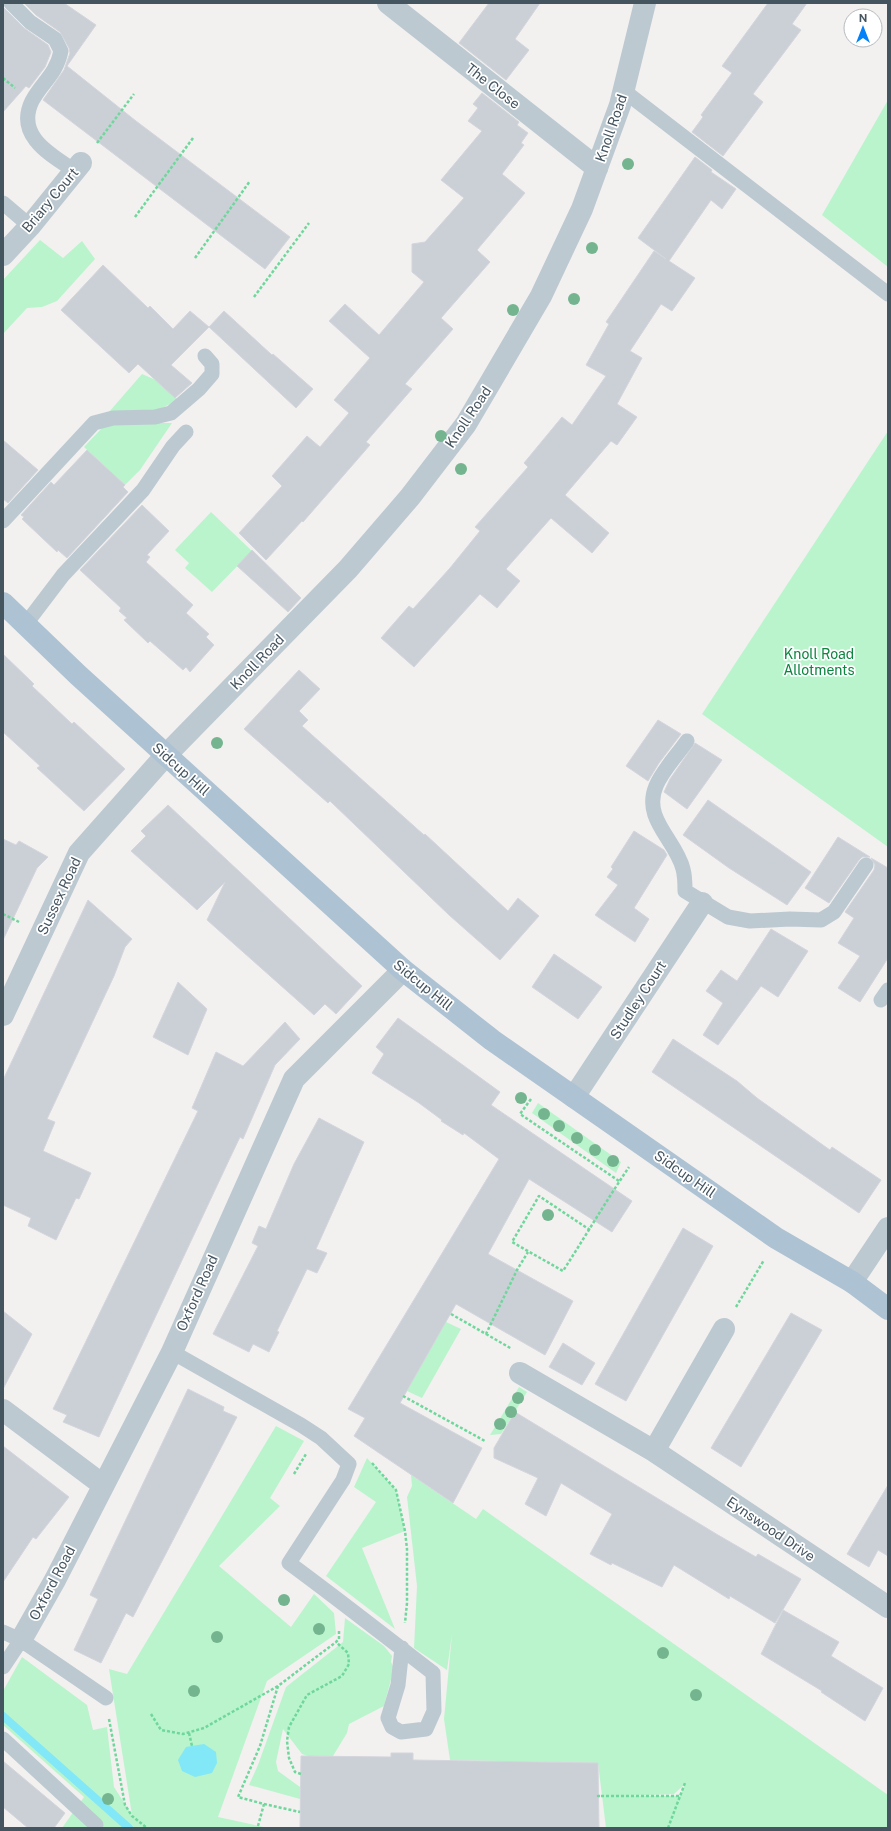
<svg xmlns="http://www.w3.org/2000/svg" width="891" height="1831" viewBox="0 0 891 1831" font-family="'Public Sans',sans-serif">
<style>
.green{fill:#baf4cc;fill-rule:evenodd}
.water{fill:#82e7f6}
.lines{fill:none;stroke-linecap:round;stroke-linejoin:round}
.stream{stroke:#82e7f6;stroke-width:8}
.building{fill:#cbd0d6;stroke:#d3d6dc}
.path{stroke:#6ed79b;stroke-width:2.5;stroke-dasharray:3 2;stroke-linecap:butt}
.service{stroke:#bcc9d1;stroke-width:15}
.minor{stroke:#bcc9d1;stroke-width:22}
.tertiary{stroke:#bcc9d1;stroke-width:22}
.primary{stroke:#adc2d2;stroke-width:22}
.tree{fill:#74b58f}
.labels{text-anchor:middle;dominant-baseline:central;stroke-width:3.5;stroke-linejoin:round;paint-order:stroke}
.street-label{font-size:14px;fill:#455560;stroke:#fff}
.park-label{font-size:14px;fill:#0c8540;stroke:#fff}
</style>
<rect width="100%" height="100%" fill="#f3f0f0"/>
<path class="green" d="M 888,100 L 888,267 L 822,215 Z
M 40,240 L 63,258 L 82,241 L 95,259 L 57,301 L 42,307 L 27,308 L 3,334 L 3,280 Z
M 142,374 L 156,380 L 178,400 L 158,410 L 109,412 Z
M 118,423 L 172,423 L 140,470 L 125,485 L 84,447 L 102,428 Z
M 888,431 L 888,847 L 702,714 Z
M 211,512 L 252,551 L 212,592 L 185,568 L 189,563 L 175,550 Z
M 538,1103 L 621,1162 L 616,1173 L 532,1113 Z
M 446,1322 L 461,1329 L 422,1398 L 407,1391 Z
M 519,1387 L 527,1392 L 501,1434 L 490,1435 Z
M 276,1426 L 304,1441 L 270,1498 L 280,1506 L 219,1566 L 291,1627 L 314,1594 L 334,1613 L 336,1634 L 267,1681 L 218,1817 L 268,1828 L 62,1828 L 84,1797 L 3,1725 L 3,1691 L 22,1657 L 87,1705 L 93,1730 L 107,1727 L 114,1787 L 132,1815 L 109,1669 L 127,1674 Z
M 367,1458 L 396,1490 L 405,1531 L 362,1548 L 395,1629 L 326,1576 L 376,1502 L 354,1487 Z
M 411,1475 L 476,1519 L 483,1509 L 888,1795 L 888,1828 L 606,1828 L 598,1763 L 450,1760 L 444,1719 L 452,1634 L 447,1670 L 414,1648 L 417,1586 L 407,1497 L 412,1486 ZM 685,1784 L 680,1796 L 624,1796 L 674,1794 Z
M 345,1618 L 384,1646 L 392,1656 L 391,1662 L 394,1668 L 384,1706 L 349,1724 L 347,1733 L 333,1756 L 308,1756 L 302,1754 L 283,1729 L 276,1762 L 278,1771 L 300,1787 L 300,1799 L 249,1785 L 258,1765 L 286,1687 L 343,1642 Z"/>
<path class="water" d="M 204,1744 L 216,1752 L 217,1763 L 212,1773 L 195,1777 L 182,1771 L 178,1760 L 186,1747 Z"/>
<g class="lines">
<path class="stream" d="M 3,1716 L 129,1828"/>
</g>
<path class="building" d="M 24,3 L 64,3 L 96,25 L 67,66 L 136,121 L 290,237 L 265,269 L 43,100 L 64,70 L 70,53 L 69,48 L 60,32 L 36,15 Z
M 489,3 L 540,3 L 515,39 L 529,50 L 506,80 L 459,43 Z
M 768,3 L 807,3 L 792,24 L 801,30 L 753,94 L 763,102 L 723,156 L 692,132 L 703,117 L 701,115 L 732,73 L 722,66 Z
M 3,7 L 24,28 L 48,45 L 51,52 L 45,67 L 29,88 L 26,86 L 3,112 Z
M 482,93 L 519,122 L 517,125 L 528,133 L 521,143 L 524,145 L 502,174 L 525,193 L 477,250 L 490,262 L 441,318 L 453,329 L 405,384 L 412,389 L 366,442 L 370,445 L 303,522 L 302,521 L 266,560 L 239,533 L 282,486 L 272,476 L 307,436 L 320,447 L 349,413 L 334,400 L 370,358 L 329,321 L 345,304 L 379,335 L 424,282 L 412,272 L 412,244 L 425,242 L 464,198 L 441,180 L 482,131 L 468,121 L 478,108 L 473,104 Z
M 695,157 L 712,170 L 711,172 L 736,189 L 722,209 L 711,200 L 669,261 L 695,278 L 672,311 L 661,304 L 630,351 L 642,358 L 617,404 L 637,417 L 617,445 L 611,441 L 565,495 L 609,533 L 592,553 L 551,518 L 506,569 L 520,581 L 497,608 L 480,594 L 414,667 L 381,638 L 409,606 L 413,609 L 450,568 L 480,531 L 475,527 L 528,467 L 524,463 L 562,417 L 572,425 L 606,376 L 586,365 L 609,324 L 606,322 L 654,251 L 666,259 L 638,238 Z
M 103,265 L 148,308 L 150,306 L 173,329 L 190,311 L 209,327 L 171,365 L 192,383 L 175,398 L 138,364 L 129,373 L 61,310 Z
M 224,311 L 272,355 L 273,354 L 313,389 L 296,408 L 209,327 Z
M 3,440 L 38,470 L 8,503 L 3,499 Z
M 87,450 L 125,485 L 123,487 L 128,492 L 67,558 L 58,550 L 57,552 L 22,519 L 24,517 L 21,515 L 51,482 L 54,485 Z
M 142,505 L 169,531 L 147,555 L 150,557 L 146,562 L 193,605 L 186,613 L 209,634 L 206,637 L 214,645 L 190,672 L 186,667 L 183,670 L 150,641 L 148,643 L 124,620 L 127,618 L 119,611 L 121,608 L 80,570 Z
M 252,550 L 301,598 L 288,612 L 237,566 Z
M 3,654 L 34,684 L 32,686 L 72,724 L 74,722 L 125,769 L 84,811 L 37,768 L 40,766 L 3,732 Z
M 299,670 L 320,689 L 299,711 L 308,720 L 302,726 L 424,835 L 425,834 L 508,911 L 518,898 L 539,916 L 500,960 L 449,915 L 330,801 L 328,803 L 244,729 Z
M 658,720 L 681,734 L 659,763 L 648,781 L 626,766 Z
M 695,743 L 722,760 L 687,809 L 664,792 L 670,779 Z
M 708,800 L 811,872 L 787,905 L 729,868 L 683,835 Z
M 168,805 L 362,986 L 336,1014 L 325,1004 L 314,1015 L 207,920 L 225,882 L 197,910 L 131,851 L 146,836 L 141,831 Z
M 634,831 L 664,850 L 667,855 L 634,908 L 649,919 L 635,942 L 595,915 L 618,885 L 607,877 L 613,869 L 611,867 Z
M 838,837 L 870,857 L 862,857 L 859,860 L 829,903 L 805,888 Z
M 3,839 L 16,845 L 19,841 L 48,857 L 37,868 L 3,940 Z
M 871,858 L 888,868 L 888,958 L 860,1002 L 838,988 L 860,956 L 838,943 L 854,918 L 845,912 L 874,870 L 875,865 Z
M 88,900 L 132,939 L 125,947 L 114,976 L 47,1119 L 55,1122 L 43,1151 L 91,1173 L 79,1199 L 76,1198 L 56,1240 L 28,1226 L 31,1218 L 3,1205 L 3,1080 Z
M 771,929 L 808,951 L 778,997 L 761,986 L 718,1045 L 703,1035 L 723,1003 L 706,991 L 721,970 L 737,981 Z
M 554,954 L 602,987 L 578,1019 L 532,987 Z
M 178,982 L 207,1009 L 188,1055 L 153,1037 Z
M 398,1018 L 500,1092 L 491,1105 L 632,1201 L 612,1232 L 529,1179 L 488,1254 L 573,1301 L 545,1355 L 456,1304 L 400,1403 L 482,1448 L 453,1503 L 354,1436 L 365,1418 L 348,1409 L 499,1159 L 464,1133 L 463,1135 L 441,1121 L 442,1120 L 419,1103 L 372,1073 L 384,1054 L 376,1047 Z
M 285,1022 L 300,1039 L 275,1065 L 243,1139 L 240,1137 L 230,1158 L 99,1437 L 63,1422 L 67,1415 L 53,1409 L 198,1111 L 192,1108 L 216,1052 L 243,1066 Z
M 673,1039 L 737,1081 L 757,1098 L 830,1150 L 832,1147 L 881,1180 L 859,1213 L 652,1072 Z
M 319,1118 L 364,1142 L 316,1249 L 327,1253 L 317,1273 L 307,1269 L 277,1331 L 279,1332 L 269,1352 L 253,1344 L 249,1352 L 213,1334 L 258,1246 L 252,1243 L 259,1226 L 266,1229 L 294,1164 Z
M 683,1228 L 713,1246 L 626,1401 L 595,1384 Z
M 3,1311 L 32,1334 L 3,1389 Z
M 791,1313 L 822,1330 L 741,1467 L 711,1448 Z
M 563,1343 L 595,1363 L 582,1385 L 549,1367 Z
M 188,1389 L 224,1407 L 223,1411 L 237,1417 L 133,1617 L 126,1613 L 101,1663 L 74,1650 L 98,1599 L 90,1595 Z
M 515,1412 L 718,1535 L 756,1557 L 758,1554 L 801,1579 L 775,1623 L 730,1596 L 729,1599 L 674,1565 L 662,1587 L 612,1563 L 611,1565 L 590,1554 L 612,1514 L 561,1483 L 546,1516 L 525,1504 L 538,1478 L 494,1458 L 494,1448 Z
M 3,1446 L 69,1497 L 36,1539 L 33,1537 L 3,1582 Z
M 888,1485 L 888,1556 L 878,1550 L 869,1567 L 847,1554 Z
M 783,1610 L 839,1642 L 831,1656 L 883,1688 L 865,1721 L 821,1692 L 822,1691 L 761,1654 Z
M 391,1753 L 413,1753 L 413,1760 L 598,1763 L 599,1828 L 300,1828 L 301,1756 L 391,1757 Z
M 3,1761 L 65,1813 L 54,1828 L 28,1828 L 3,1807 Z"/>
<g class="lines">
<path class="path" d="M 3,78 L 15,88
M 97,143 L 134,94
M 135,217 L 193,138
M 195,258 L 250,181
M 254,297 L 309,223
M 3,914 L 19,922
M 531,1099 L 520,1114 L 619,1181
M 590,1230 L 539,1196 L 512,1242 L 563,1271 C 585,1237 606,1201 629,1167
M 736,1307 L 764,1260
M 451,1314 L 486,1334 L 517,1270 L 528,1252
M 486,1334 L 512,1349
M 403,1396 L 485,1441
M 372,1463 L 396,1490 L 405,1531 L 407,1549 L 407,1603 L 405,1623
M 294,1474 L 306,1454
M 151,1714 L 161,1730 L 183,1734 L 204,1728 L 278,1686
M 109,1719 L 125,1805 L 132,1816 L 147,1828
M 189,1733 L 192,1746
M 301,1774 L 295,1772 L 289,1758 L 287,1741 L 289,1727 L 307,1695 L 342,1676 L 349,1664 L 348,1653 L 336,1642
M 600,1796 L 598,1796 L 680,1796
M 264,1804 L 300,1812
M 258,1826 L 264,1804 L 238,1797 L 260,1746 L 278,1686 L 336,1642 L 339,1639 L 339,1629
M 668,1828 L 685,1783"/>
<path class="service" d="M 11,3 L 30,22 L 55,39 L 61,51 C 56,75 43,81 32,101 C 15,136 51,155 75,171
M 624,91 L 888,294
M 3,203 L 30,226
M 3,521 L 94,423 L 113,418 L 155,417 L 171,413 L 199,389 L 212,374 L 212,364 L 205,356
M 25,625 L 63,575 L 143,490 L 173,446 L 186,432
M 687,741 C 678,754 662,771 656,786 C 642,819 676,840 683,869 C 685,876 685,884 685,891 L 728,917 L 750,921 L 790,919 L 821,920 L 834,912 L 866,865
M 881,1000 L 888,990
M 172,1352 L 301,1425 L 321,1438 L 349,1464 L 343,1480 L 289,1563 C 338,1599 385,1636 433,1673 L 434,1711 L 426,1729 L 401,1732 L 392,1727 L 388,1718 L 398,1685 L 402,1648
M 3,1632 L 21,1640 L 106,1698
M 3,1667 L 21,1640
M 3,1739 L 96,1825"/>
<path class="minor" d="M 388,3 L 597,168
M 3,255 L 30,226 L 81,163
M 3,1015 L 79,853 L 166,755
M 574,1097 L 702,903
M 852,1282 L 888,1228
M 520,1373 L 654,1451 L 888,1607
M 3,1410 L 103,1485
M 654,1451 L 724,1329
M 21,1640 L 55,1580 L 172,1352 L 294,1079 L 403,970"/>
<path class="tertiary" d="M 166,755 L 348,569 L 410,497 L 466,424 L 541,296 L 582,209 L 620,105 L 645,3"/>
<path class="primary" d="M 3,603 L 78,675 L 403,970 L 492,1040 L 776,1238 L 852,1282 L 888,1309"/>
</g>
<g class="tree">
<circle cx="628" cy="164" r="6"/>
<circle cx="592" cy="248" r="6"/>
<circle cx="574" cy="299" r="6"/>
<circle cx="513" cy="310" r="6"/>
<circle cx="441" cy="436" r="6"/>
<circle cx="461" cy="469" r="6"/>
<circle cx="217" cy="743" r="6"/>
<circle cx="521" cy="1098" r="6"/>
<circle cx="544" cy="1114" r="6"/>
<circle cx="559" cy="1126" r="6"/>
<circle cx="577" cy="1138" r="6"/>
<circle cx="595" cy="1150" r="6"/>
<circle cx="613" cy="1161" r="6"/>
<circle cx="548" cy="1215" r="6"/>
<circle cx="518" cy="1398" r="6"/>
<circle cx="511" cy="1412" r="6"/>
<circle cx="500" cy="1424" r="6"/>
<circle cx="284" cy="1600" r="6"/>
<circle cx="319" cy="1629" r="6"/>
<circle cx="217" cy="1637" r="6"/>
<circle cx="663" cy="1653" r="6"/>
<circle cx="194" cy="1691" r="6"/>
<circle cx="696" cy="1695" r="6"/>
<circle cx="108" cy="1799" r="6"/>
</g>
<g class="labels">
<g class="street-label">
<text transform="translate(493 86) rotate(38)">The Close</text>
<text transform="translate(611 128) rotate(-71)">Knoll Road</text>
<text transform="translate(50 200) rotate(-50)">Briary Court</text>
<text transform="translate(468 417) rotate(-56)">Knoll Road</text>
<text transform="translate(257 662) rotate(-46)">Knoll Road</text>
<text transform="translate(181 769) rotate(42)">Sidcup Hill</text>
<text transform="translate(59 896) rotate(-65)">Sussex Road</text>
<text transform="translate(423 985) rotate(39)">Sidcup Hill</text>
<text transform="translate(638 1000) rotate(-57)">Studley Court</text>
<text transform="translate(685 1174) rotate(35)">Sidcup Hill</text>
<text transform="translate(197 1293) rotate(-66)">Oxford Road</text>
<text transform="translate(771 1529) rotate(34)">Eynswood Drive</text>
<text transform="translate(52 1583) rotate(-62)">Oxford Road</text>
</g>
<g class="park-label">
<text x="819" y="654">Knoll Road<tspan x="819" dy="16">Allotments</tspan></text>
</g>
</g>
<rect width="891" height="1831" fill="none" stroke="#455560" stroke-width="8"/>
<g transform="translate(863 28)"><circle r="19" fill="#ffffff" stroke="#b5bbbf"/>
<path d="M0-3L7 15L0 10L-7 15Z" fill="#0481f8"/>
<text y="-6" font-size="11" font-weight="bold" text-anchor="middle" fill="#455560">N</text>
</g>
</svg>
